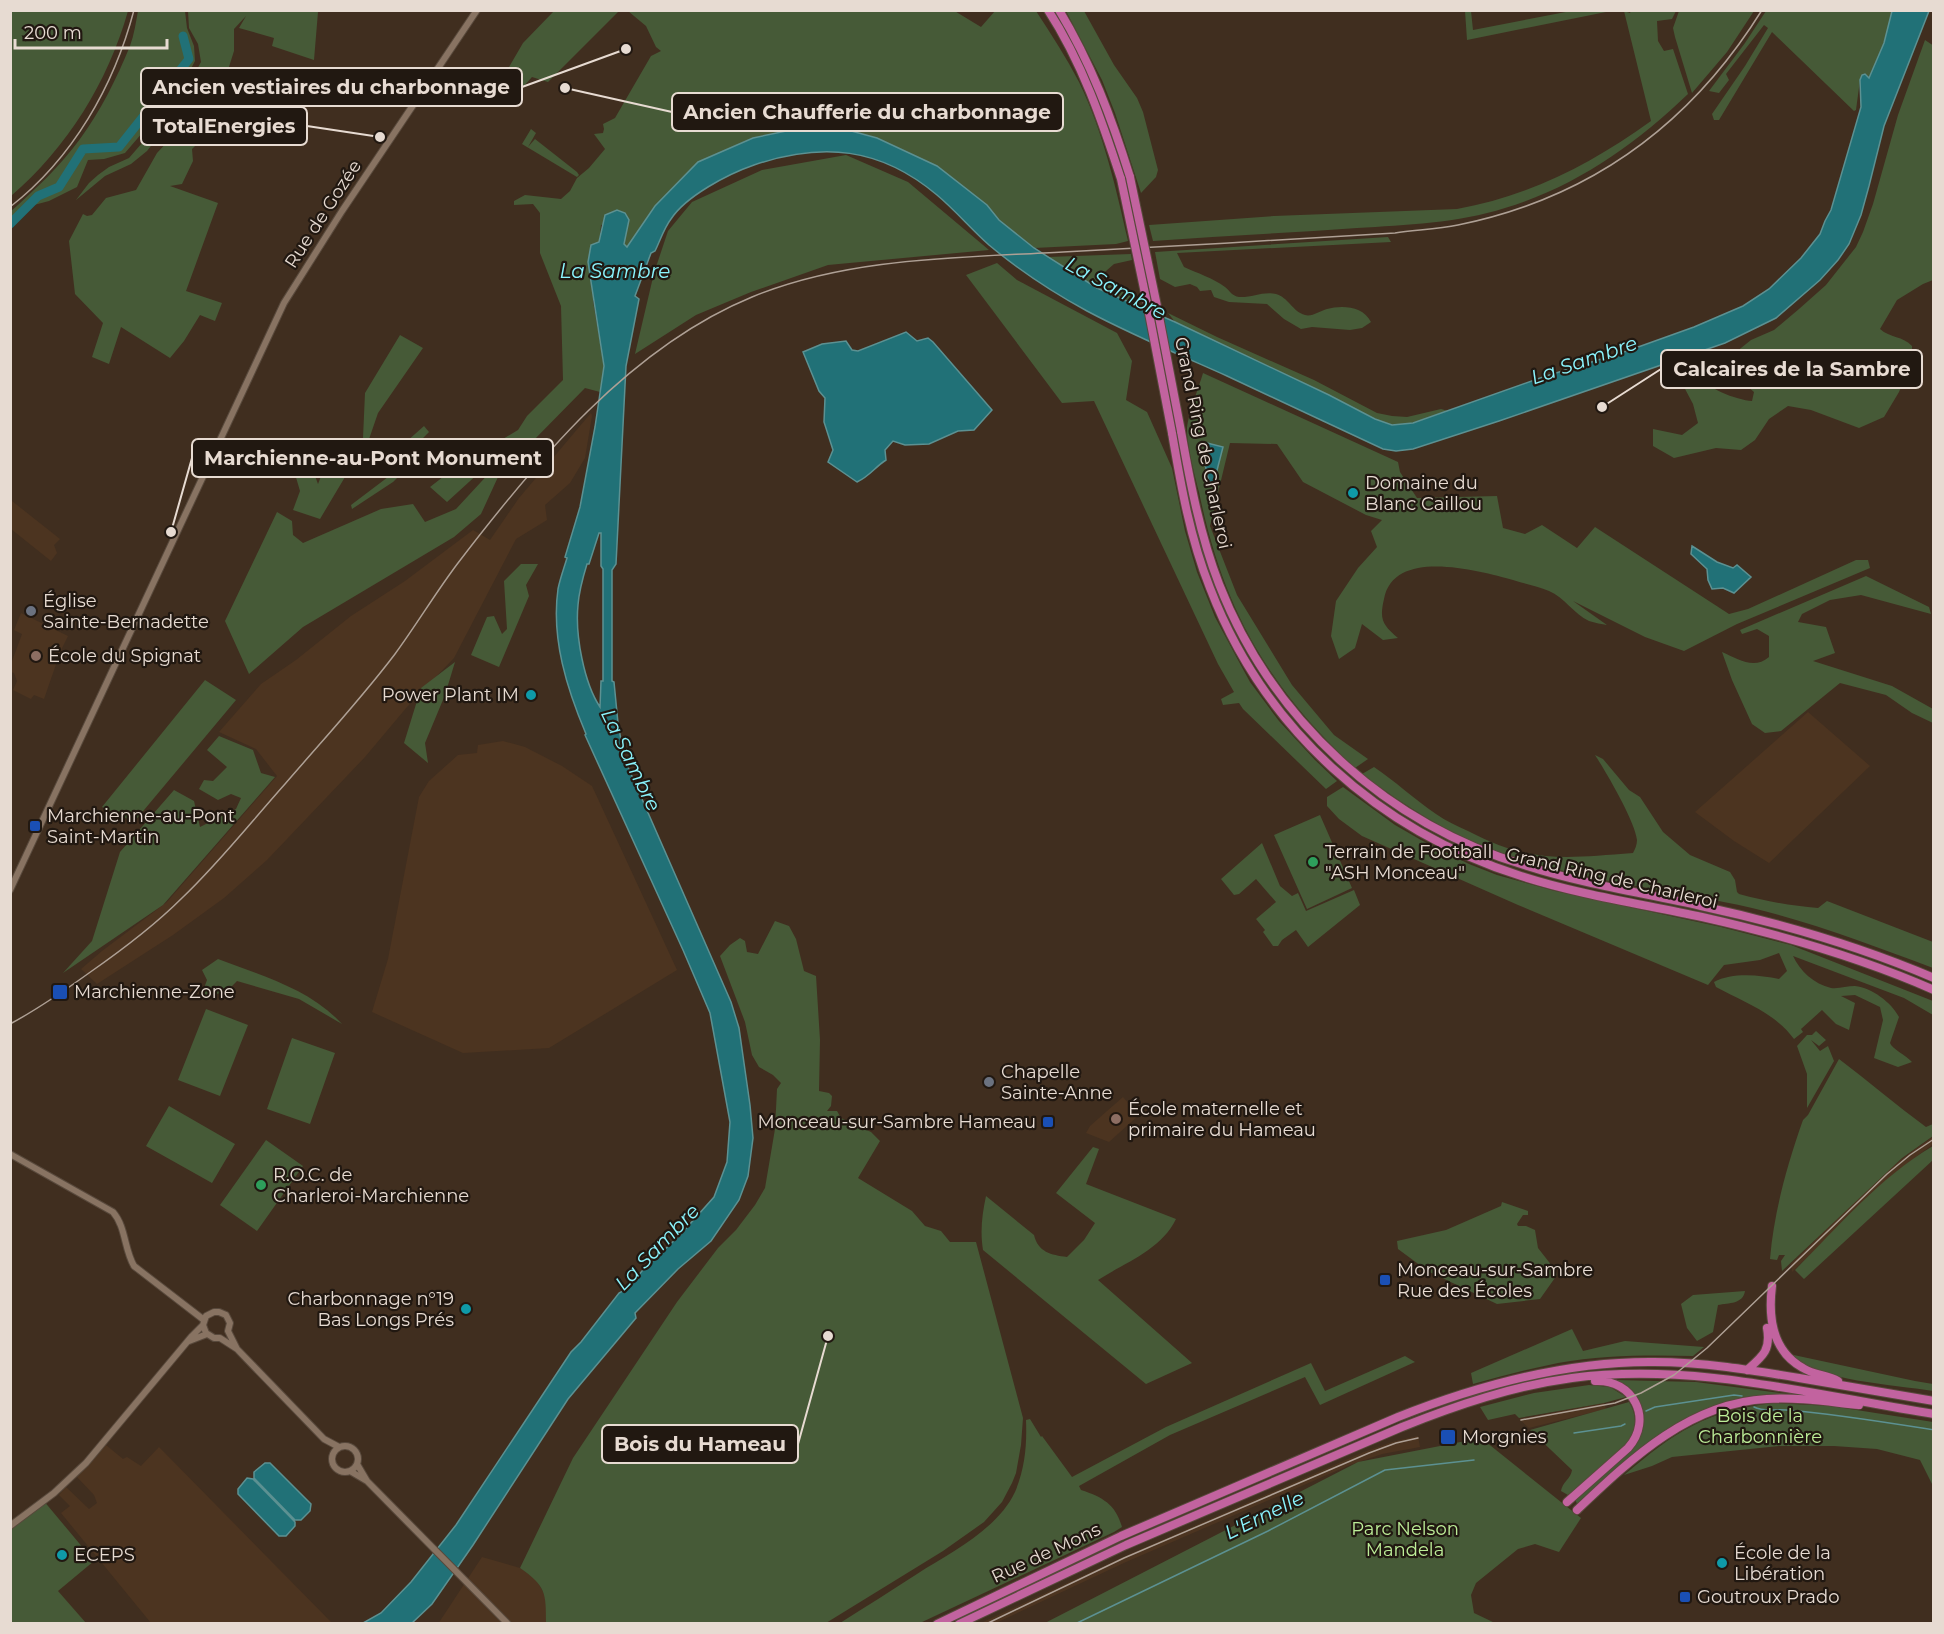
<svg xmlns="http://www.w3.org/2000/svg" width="1944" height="1634" viewBox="0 0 1944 1634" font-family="Montserrat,sans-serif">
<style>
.built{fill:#4c3420}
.green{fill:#465a37}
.water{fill:#217177;stroke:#5c9192;stroke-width:1.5;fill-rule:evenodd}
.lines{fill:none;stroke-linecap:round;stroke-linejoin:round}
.stream{stroke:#5c9192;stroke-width:1.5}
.river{stroke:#217177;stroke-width:9}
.secondary-casing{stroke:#58493c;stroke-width:8}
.highway-casing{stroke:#58493c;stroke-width:10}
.secondary{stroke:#887362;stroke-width:6}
.highway{stroke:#c2639f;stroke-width:8}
.tram{stroke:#aea095;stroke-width:1.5}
.rail{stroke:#aea095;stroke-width:1.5}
.highway-bridge-casing{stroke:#58493c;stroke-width:10;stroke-linecap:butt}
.highway-bridge{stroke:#c2639f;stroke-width:8}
.culture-dot{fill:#0f9aa8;stroke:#211811;stroke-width:2}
.worship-dot{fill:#6b7280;stroke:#211811;stroke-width:2}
.education-dot{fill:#8d6e63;stroke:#211811;stroke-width:2}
.transit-dot{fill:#1a4fb4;stroke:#211811;stroke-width:2}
.leisure-dot{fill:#2e9e5b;stroke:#211811;stroke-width:2}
.labels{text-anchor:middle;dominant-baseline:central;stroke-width:4.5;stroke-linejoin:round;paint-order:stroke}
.street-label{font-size:18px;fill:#e7dbd2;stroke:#211811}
.poi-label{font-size:18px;fill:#e7dbd2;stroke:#211811;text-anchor:start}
.park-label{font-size:18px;fill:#bdee98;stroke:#211811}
.water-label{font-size:20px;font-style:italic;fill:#8bf5fe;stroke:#211811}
.leader{fill:none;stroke:#e7dbd2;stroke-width:2}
.callout-dot{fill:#e7dbd2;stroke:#211811;stroke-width:2}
.callout{fill:#211811;stroke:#e7dbd2;stroke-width:2}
.callout-label{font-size:20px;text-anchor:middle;font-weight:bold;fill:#e7dbd2}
</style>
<rect width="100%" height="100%" fill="#402e1f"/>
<path class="built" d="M 591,413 L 592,416 L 585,458 L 570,483 L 545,505 L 547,520 L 516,539 L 454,658 L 407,707 L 365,757 L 267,860 L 224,898 L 173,935 L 97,984 L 81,969 L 102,951 L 167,902 L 277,776 L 256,749 L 219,732 L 261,684 L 296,660 L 351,616 L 405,581 L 473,530 L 490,540 L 519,498 Z
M 12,501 L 60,539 L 54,545 L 57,553 L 51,561 L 11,529 L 11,503 Z
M 21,613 L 68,636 L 61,650 L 44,699 L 34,695 L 31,699 L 13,690 L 17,681 L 14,673 L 11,672 L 11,664 L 22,634 L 14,630 Z
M 1808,712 L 1870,766 L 1769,863 L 1734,841 L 1695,812 Z
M 503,741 L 525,747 L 562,766 L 592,786 L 677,970 L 549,1048 L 463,1053 L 372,1012 L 388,959 L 419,797 L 429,781 L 458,755 L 477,753 L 478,745 Z
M 1123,1097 L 1139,1115 L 1109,1142 L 1086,1133 L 1090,1126 Z
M 1933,1137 L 1933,1144 L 1890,1177 L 1792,1272 L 1791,1264 L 1885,1172 L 1914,1150 Z
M 1604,1403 L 1606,1409 L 1529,1428 L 1519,1419 Z
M 1418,1436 L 1420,1447 L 1382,1454 L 1350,1465 L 1126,1562 L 996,1623 L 981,1623 L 1123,1557 L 1364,1452 L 1392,1442 Z
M 106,1445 L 123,1459 L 127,1457 L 141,1466 L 159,1447 L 332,1623 L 151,1623 L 61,1513 L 70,1506 L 59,1495 L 66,1487 L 89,1509 L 97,1503 L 94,1495 L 77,1477 Z
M 482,1557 L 520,1568 L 536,1579 L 546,1597 L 546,1623 L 438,1624 Z"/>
<path class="green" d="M 11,10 L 128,11 C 108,82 67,148 11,196 Z
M 313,10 L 318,12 L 314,60 L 272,46 L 274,38 L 239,28 L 246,16 L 234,29 L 234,51 L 228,70 L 200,108 L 203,117 L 211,126 L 205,136 L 192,149 L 193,161 L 182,184 L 170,186 L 218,203 L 186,291 L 222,303 L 215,321 L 200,315 L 184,341 L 170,358 L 121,327 L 109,364 L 92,357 L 103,323 L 75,294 L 69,241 L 83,214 L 87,216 L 92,215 L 106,198 L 136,190 L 157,153 L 184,124 L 178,119 L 169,123 L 147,151 L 131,164 L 105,176 L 76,200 L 89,183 L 98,175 L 109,167 L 129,158 L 149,135 L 174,100 L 187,88 L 201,62 L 198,44 L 189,28 L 188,11 Z
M 953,10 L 981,27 L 995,11 L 1036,11 C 1051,34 1066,57 1079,82 C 1103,131 1116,188 1128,241 L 1116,244 L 1034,248 L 999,220 L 987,205 L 937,166 L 877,138 L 844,129 L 842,123 L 860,114 L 861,105 L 852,92 L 821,92 L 796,102 L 791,130 L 753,138 L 698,162 L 655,206 L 627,247 L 624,244 L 629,220 L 601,225 L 593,301 L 604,366 L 600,392 L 585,388 L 530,444 L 492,461 L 447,502 L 430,487 L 457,466 L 518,430 L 527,416 L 563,380 L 561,306 L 540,253 L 540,213 L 533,204 L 514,205 L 514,201 L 525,195 L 561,199 L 570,191 L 577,178 L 589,168 L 605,149 L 594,134 L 603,133 L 604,129 L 603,124 L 615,118 L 651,56 L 661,51 L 656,47 L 646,26 L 628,11 Z
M 138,11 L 185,11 L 187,28 L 194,46 L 195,61 L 183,84 L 167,97 L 143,132 L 125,153 L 104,159 L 88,160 L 77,187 L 49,201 L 34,205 L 11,228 L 10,212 C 35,190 60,166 80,139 C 100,112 117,78 130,46 C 134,35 136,22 138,11 Z
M 554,11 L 619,11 L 548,82 L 532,77 L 524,86 L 505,74 L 523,43 Z
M 1066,11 L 1084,11 L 1114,65 L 1137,98 L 1143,112 L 1158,170 L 1156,177 L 1141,193 L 1115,113 L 1102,80 Z
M 1465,11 L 1471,11 L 1473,30 L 1571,11 L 1611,11 L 1467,40 Z
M 1624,11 L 1630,13 L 1631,11 L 1676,11 L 1672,19 L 1657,21 L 1658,41 L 1664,51 L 1673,49 L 1688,94 C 1635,145 1575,187 1505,208 C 1458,223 1406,225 1357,228 C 1289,233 1221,236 1153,241 L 1149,225 L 1274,216 L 1457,209 C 1530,196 1591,164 1651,121 Z
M 1679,11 L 1754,11 L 1727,52 L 1692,93 L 1675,37 L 1673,28 Z
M 1766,11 L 1892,11 L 1884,43 L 1869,78 L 1860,80 L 1856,110 L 1854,111 L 1772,32 L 1719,120 L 1714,120 L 1712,114 L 1745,66 L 1768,28 L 1764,25 L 1726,74 L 1729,80 L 1719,93 L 1709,91 L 1745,43 Z
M 1925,40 L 1934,46 L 1933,280 L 1923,284 L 1897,300 L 1880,329 C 1890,338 1903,336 1912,346 L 1912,361 L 1899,392 L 1884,417 L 1859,428 L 1811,410 L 1788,406 L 1769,419 L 1755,440 L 1741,450 L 1716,448 L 1674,458 L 1653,446 L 1653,429 L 1682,435 L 1698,423 L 1693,404 L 1684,387 L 1692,376 L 1699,373 C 1703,388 1737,400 1752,401 L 1754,392 L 1721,364 L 1751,340 L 1774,330 L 1799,309 L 1826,285 L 1856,247 L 1863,232 L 1873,204 L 1898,115 Z
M 531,129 L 536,133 L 528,147 L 535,139 L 577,172 L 579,175 L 577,177 L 522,144 Z
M 846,155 L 908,182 L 989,250 L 828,265 L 751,292 L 696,315 L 635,354 L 654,273 L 668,231 L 692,202 L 762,170 Z
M 1388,237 L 1391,242 L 1177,253 L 1184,267 C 1197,273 1213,278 1225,287 C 1230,291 1232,296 1239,297 C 1251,298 1263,291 1276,294 C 1288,297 1293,312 1305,315 C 1312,317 1320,311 1327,309 C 1342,305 1363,306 1371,322 L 1362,328 L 1350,330 L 1312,327 L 1301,329 L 1284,319 L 1267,304 L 1229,302 L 1214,297 L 1211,290 L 1200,291 L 1197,287 L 1190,284 L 1175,287 L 1160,279 L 1155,252 Z
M 1131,254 L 1132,260 L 1114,264 L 1098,278 L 1138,300 L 1138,307 L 1097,288 L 1048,257 Z
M 997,263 L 1017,280 L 1117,333 L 1132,361 L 1126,400 L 1147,412 L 1172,468 L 1185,531 L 1197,572 L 1215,617 L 1238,660 L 1250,682 L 1279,721 L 1315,760 L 1337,781 L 1326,789 L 1243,709 L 1239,703 L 1223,705 L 1221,699 L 1234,692 L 1218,664 L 1094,401 L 1062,403 L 966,275 Z
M 1168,313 L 1217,337 L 1314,380 L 1377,413 L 1392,416 L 1407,417 L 1441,409 L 1448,411 L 1413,423 L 1392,425 L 1375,419 L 1329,395 L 1175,322 Z
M 400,335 L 423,348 L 378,413 L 367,445 L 363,438 L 365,393 Z
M 1203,373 L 1398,462 L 1400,472 L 1417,498 L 1497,496 L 1503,528 L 1525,534 L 1542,525 L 1577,548 L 1595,527 L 1729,614 L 1748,609 L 1856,560 L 1868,560 L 1870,568 L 1737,624 L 1684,651 L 1645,637 L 1573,601 L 1607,625 C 1602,624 1595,623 1589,621 C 1574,614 1564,597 1549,591 C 1538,586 1525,584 1513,580 C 1479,571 1394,547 1384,599 C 1379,620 1383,625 1398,638 L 1383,640 L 1362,624 L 1355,648 L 1339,659 L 1331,636 L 1336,601 L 1358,568 L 1377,547 L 1371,531 L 1382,520 L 1366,515 L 1303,482 L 1277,444 L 1230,443 L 1210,526 L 1237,595 L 1292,685 L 1334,735 L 1368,759 L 1355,768 C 1268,687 1223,609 1199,492 C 1195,477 1187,445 1187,430 C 1187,417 1199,387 1203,373 Z
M 424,426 L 429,432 L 414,447 L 406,469 L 393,482 L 352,509 L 351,505 L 388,477 L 406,442 Z
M 522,457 L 498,477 L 481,514 L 454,537 L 303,627 L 249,674 L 225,621 L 277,512 L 292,521 L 293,535 L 303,543 L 381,509 L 413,504 L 425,522 L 456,509 L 493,469 Z
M 325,466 L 345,477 L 320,519 L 293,510 L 300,491 L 295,474 L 312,468 L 318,484 Z
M 521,564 L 538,564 L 526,585 L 529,596 L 499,667 L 471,655 L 487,617 L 494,616 L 502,634 L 507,629 L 504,581 Z
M 1866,576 L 1929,607 L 1931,614 L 1861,595 L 1830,600 L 1802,614 L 1798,622 L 1826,627 L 1835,653 L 1813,661 L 1892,686 L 1933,709 L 1933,723 L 1912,713 L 1886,695 L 1840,683 L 1781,731 L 1765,733 L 1752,724 L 1732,680 L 1722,652 C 1738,659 1754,670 1769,657 L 1769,636 L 1757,629 L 1742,634 L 1740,630 Z
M 455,662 L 445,695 L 425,743 L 428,763 L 404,743 L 421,688 Z
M 205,680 L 236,700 L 134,822 L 102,807 Z
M 219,736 L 253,750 L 261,773 L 275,777 L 163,905 L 63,973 L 92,941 L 120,852 L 174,790 L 194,801 L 200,827 L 236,809 L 241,798 L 231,794 L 218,800 L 199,789 L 204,780 L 213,781 L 227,767 L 207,750 Z
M 1595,755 L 1603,759 L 1629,790 L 1640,797 L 1663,832 L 1690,855 L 1730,872 L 1735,880 L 1737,892 L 1739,894 C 1765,901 1791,906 1818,908 L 1827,901 L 1933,942 L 1933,968 C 1874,946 1814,923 1752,908 C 1670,889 1585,882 1504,854 C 1452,836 1406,807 1362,774 L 1374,767 C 1395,781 1414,799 1436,814 C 1446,821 1457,826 1468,831 C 1531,864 1565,858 1633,853 C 1635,849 1637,845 1637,840 C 1635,821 1606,772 1595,755 Z
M 1343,787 L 1395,825 L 1421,840 L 1469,864 L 1497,875 L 1555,891 L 1721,927 L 1791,945 L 1933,1001 L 1933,1015 L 1904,998 L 1793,956 C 1800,971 1814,984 1831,988 C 1839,989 1847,986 1855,986 C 1872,988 1891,1002 1899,1017 L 1890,1043 C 1892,1049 1906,1055 1912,1062 L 1898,1067 L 1874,1058 L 1883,1020 L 1880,1007 L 1855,995 L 1841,996 L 1855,1003 L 1849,1030 L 1836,1024 L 1822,1010 L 1801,1029 L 1803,1032 L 1794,1039 C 1775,1013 1744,1002 1716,987 L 1714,982 C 1732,972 1760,975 1779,979 L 1787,971 L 1779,953 L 1760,960 L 1724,965 L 1708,985 L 1518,905 L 1362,836 L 1339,819 L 1327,806 L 1327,797 Z
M 1320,815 L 1352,888 L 1307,909 L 1274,835 Z
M 1262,843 L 1280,886 L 1292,896 L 1298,893 L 1306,911 L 1354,890 L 1360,905 L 1308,947 L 1296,930 L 1282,940 L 1278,946 L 1273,946 L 1263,932 L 1265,930 L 1256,919 L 1276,902 L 1256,879 L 1239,894 L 1234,895 L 1221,879 Z
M 775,921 L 789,926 L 796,939 L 804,971 L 816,976 L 820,1040 L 819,1091 L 829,1093 L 832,1096 L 831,1106 L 827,1111 L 837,1111 L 841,1118 L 871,1132 L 880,1141 L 858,1178 L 912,1211 L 925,1226 L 941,1231 L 950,1242 L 976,1242 L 1023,1418 L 1021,1445 L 1016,1473 L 1012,1483 L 1002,1502 L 984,1522 L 943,1551 L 826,1623 L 546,1623 C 546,1593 546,1586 520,1568 L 573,1458 L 677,1302 L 718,1248 L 736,1230 L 755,1205 L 765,1188 L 775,1129 L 777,1089 L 781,1083 L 773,1075 L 759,1067 L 752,1055 L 745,1022 L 720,956 L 730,945 L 740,938 L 745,941 L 747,952 L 758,954 Z
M 218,959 C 262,976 310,989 342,1024 L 299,999 L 237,981 L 227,991 L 200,999 L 207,980 L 202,970 Z
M 206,1009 L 248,1025 L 220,1096 L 178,1080 Z
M 1816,1031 L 1826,1040 L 1819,1046 L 1811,1040 L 1820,1051 L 1828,1046 L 1834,1061 L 1807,1108 L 1807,1074 L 1797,1046 L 1807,1035 L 1812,1035 Z
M 292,1038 L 335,1053 L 310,1124 L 267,1109 Z
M 1839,1059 C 1868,1081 1896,1105 1926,1127 L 1933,1124 L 1933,1136 L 1902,1158 L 1782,1271 L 1781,1261 L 1785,1255 L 1779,1255 L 1777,1260 L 1770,1259 C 1774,1212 1787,1165 1803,1120 L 1808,1115 Z
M 169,1106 L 235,1144 L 212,1183 L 146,1146 Z
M 266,1140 L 303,1166 L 257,1231 L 220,1205 Z
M 1933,1146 L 1933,1160 L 1804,1279 L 1795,1270 C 1838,1227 1880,1177 1933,1146 Z
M 1093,1147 L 1099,1149 L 1086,1184 L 1176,1219 C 1161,1250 1126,1262 1098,1280 L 1192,1363 L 1146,1384 L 983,1250 C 980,1231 982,1215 986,1196 L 1034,1235 C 1038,1252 1051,1255 1067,1257 L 1084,1240 L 1095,1223 L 1056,1193 Z
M 1502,1202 L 1528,1211 L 1528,1215 L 1523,1215 L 1517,1224 L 1518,1226 L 1526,1226 L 1535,1230 L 1538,1248 L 1556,1271 L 1557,1275 L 1540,1299 L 1497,1304 L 1438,1276 L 1423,1269 L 1421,1266 L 1398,1249 L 1397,1241 L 1446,1230 L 1501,1206 Z
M 1745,1291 C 1743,1304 1729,1303 1718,1305 L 1713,1332 L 1697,1341 L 1687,1328 L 1681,1304 L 1693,1295 Z
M 1572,1329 L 1583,1351 L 1625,1341 L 1704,1347 L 1693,1356 C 1648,1355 1603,1355 1558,1363 C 1529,1369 1501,1376 1473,1384 L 1471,1373 Z
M 1789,1354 L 1915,1381 L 1933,1384 L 1933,1391 C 1891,1384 1821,1382 1789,1354 Z
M 1405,1356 L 1415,1362 L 1320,1405 L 1305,1377 L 1170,1435 L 1079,1486 L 1081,1490 C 1103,1497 1116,1505 1122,1527 L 1114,1532 L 920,1623 L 840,1623 C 865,1607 891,1591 917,1574 C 951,1552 997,1530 1015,1492 C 1025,1468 1027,1445 1026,1420 L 1030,1419 L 1041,1437 L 1042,1436 L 1072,1477 L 1166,1427 L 1311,1363 L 1325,1391 Z
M 1615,1380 L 1696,1382 L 1796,1395 L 1700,1413 L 1577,1504 L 1575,1499 L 1622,1457 L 1642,1416 Z
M 1589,1385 L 1610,1387 L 1626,1397 L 1604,1403 L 1519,1418 L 1515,1414 L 1488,1420 L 1480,1407 L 1534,1393 Z
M 1629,1402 C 1636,1413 1637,1426 1631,1438 C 1623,1452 1585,1481 1571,1493 L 1568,1495 L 1561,1491 C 1562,1482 1571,1479 1572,1470 L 1530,1430 Z
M 1773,1403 L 1831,1406 L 1933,1422 L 1933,1486 L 1920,1460 L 1877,1449 L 1834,1446 L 1779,1446 L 1672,1457 L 1652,1466 L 1624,1475 C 1675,1432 1705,1411 1773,1403 Z
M 1481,1438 L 1581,1518 L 1559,1552 L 1535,1544 L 1518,1549 L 1476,1583 L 1471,1595 L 1474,1613 L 1495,1623 L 1043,1624 L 1358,1462 Z
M 43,1500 L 94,1561 L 58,1591 L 86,1623 L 11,1624 L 11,1526 Z"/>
<path class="water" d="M 1892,11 L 1929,11 L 1884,126 L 1869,186 L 1861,215 L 1849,244 L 1838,260 L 1820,280 L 1776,318 L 1725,343 L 1499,421 L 1413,449 L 1396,451 L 1383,449 C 1331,425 1279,400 1227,376 C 1180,355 1132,335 1087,311 C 1052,292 1019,270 989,245 C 971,229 955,210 937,195 C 880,147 822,142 754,165 C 728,174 686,196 671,219 C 664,228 660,241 655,251 L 651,253 L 635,296 L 639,299 L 626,366 L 616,564 L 612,570 L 612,681 L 614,682 L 618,723 L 624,758 L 731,1002 L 739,1028 L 750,1105 L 753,1138 L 748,1176 L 739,1200 L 711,1241 L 678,1269 L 635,1313 L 636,1318 L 568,1399 L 473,1545 L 432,1604 L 412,1623 L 363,1623 L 381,1613 L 411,1582 L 456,1525 L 571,1352 L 581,1342 L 619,1293 L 628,1288 L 642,1271 L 681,1234 L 714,1197 L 727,1162 L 730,1122 L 710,1013 L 683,950 L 585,735 L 586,734 C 567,689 551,639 558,589 C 560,579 564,568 567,558 L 565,557 L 580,507 L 595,427 L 604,366 L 588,262 L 591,245 L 599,242 L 605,215 L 617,210 L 625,213 L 629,220 L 624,244 L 627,247 L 655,206 L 698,162 L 753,138 L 791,130 L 844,129 L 877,138 L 937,166 L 987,205 L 999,220 L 1034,248 L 1097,288 L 1175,322 L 1329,395 L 1375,419 L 1392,425 L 1413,423 L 1543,377 L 1627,351 L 1694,327 L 1743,306 L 1769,289 L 1801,258 L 1820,234 L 1825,221 L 1831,210 L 1861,107 L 1860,80 L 1862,75 L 1865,74 L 1869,78 L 1884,43 ZM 599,533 L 601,533 L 601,566 L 603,569 L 603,681 L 601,681 L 600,707 C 584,683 575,635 578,605 C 579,591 583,577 587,564 L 589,564 Z
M 906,332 L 917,341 L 928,338 L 933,342 L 992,410 L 974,430 L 958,431 L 929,444 L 905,445 L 893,441 L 885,450 L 886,460 C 875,467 870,476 857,482 L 828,462 L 833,450 L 824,422 L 825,398 L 819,391 L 803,352 L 822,344 L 846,341 L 852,350 L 858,351 Z
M 1207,443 L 1223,447 L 1214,482 L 1209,482 L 1203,455 Z
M 1692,546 L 1717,562 L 1733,568 L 1737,565 L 1751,577 L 1734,593 L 1723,588 L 1712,589 L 1708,580 L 1707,569 L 1691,554 Z
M 265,1463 L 270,1463 L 311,1504 L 310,1511 L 301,1520 L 295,1520 L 254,1478 L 254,1472 Z
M 247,1478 L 253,1479 L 295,1522 L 295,1526 L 286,1536 L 279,1536 L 238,1494 L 238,1489 Z"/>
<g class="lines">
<path class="stream" d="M 1754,1407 C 1763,1412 1776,1409 1786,1410 C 1836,1414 1884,1422 1934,1430
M 1646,1411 L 1655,1407 L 1734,1395 L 1742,1396
M 1574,1433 L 1621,1426 L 1625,1424
M 1075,1624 L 1268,1531 L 1385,1470 L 1474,1460"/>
<path class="river" d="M 10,224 L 38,196 L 59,187 L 83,149 L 119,147 L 189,59 L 183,36"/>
<g class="secondary-casing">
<path id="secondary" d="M 10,890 L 284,303 L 342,211 L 477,10
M 10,1154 L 113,1212 C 126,1227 124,1249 134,1266 L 204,1320
M 189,1341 L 207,1334
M 237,1349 L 228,1331 L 230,1323 L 226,1315 L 219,1312 L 214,1312 L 206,1316 L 203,1325 L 206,1333 L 214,1338 L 220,1338 L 237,1349 L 324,1439 L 339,1447
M332 1459a13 13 0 1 1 26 0a13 13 0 1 1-26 0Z
M 357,1464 L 367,1481
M 350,1471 L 367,1481 L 508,1624
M 10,1526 L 54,1493 L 86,1463 L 192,1336 L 203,1325"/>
</g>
<g class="highway-casing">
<path id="highway" d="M 1048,10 C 1082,62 1102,121 1121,179
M 1059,10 C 1091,63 1112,119 1130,177
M 1181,431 C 1190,482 1200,535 1219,584 C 1272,720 1386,824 1527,866 C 1583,884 1643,893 1701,906 C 1780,923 1859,946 1934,978
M 1172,433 C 1181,486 1190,538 1210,588 C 1264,729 1379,831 1521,876 C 1580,895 1642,904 1702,917 C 1782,935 1859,957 1934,990
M 1772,1286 C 1768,1318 1772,1351 1803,1368 C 1814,1375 1827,1375 1838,1381
M 1747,1370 C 1763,1356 1771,1350 1767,1328
M 1567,1502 L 1628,1448 C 1654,1419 1633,1379 1595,1381
M 1577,1510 C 1631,1459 1689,1403 1767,1399 C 1798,1397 1829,1402 1859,1405
M 937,1624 L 1121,1536 L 1398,1417 C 1479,1385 1566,1361 1654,1362 C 1703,1362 1751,1370 1799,1378 C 1844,1386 1889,1393 1934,1401
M 959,1624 L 1126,1545 L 1402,1427 C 1457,1405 1513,1386 1572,1378 C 1694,1362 1814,1395 1934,1414"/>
</g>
<use href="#secondary" class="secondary"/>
<use href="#highway" class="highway"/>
<path class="tram" d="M 1521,1420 L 1615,1403 L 1641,1393 L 1674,1375 L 1707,1348 L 1887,1174 L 1910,1155 L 1934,1139
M 986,1624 L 1124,1558 L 1369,1453 L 1396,1443 L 1418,1438"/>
<path class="rail" d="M 10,207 C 73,158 114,86 134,10
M 10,1024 C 38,1009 64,991 89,973 C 122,950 154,926 182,898 C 219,863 251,822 285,784 C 322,741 361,699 395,654 C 417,624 436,592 458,563 C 536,461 630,347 752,297 C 849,257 959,258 1063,252 C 1174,246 1284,240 1395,233 C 1416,230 1438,229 1458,225 C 1591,198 1691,124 1762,10"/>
<g class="highway-bridge-casing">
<path id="highway-bridge" d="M 1130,177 L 1156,301 L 1181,431
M 1121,179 L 1147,303 L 1172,433"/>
</g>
<use href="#highway-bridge" class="highway-bridge"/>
</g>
<g class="culture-dot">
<circle cx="1353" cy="493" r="6"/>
<circle cx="531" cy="695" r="6"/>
<circle cx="466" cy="1309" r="6"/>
<circle cx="62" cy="1555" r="6"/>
<circle cx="1722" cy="1563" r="6"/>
</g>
<g class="worship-dot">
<circle cx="31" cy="611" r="6"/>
<circle cx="989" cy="1082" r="6"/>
</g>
<g class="education-dot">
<circle cx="36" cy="656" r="6"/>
<circle cx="1116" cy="1119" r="6"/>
</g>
<g class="transit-dot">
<rect x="29" y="820" width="12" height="12" rx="3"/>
<rect x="52" y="984" width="16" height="16" rx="3"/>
<rect x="1042" y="1116" width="12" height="12" rx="3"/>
<rect x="1379" y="1274" width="12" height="12" rx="3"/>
<rect x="1440" y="1429" width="16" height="16" rx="3"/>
<rect x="1679" y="1591" width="12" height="12" rx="3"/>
</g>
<g class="leisure-dot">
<circle cx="1313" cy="862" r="6"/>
<circle cx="261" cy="1185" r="6"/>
</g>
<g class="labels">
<g class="street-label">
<text transform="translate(323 214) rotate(-57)">Rue de Gozée</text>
<text transform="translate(1203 443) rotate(78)">Grand Ring de Charleroi</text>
<text transform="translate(1612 878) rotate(13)">Grand Ring de Charleroi</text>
<text transform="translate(1046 1553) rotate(-25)">Rue de Mons</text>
</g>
<g class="poi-label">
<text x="1365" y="483">Domaine du<tspan x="1365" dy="21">Blanc Caillou</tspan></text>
<text x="43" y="601">Église<tspan x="43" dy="21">Sainte-Bernadette</tspan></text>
<text x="48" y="656">École du Spignat</text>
<text x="519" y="695" text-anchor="end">Power Plant IM</text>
<text x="47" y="816">Marchienne-au-Pont<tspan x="47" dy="21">Saint-Martin</tspan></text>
<text x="1325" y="852">Terrain de Football<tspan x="1325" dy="21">"ASH Monceau"</tspan></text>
<text x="74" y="992">Marchienne-Zone</text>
<text x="1001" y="1072">Chapelle<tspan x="1001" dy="21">Sainte-Anne</tspan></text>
<text x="1128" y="1109">École maternelle et<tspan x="1128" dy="21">primaire du Hameau</tspan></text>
<text x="1036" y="1122" text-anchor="end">Monceau-sur-Sambre Hameau</text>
<text x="273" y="1175">R.O.C. de<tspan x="273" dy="21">Charleroi-Marchienne</tspan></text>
<text x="1397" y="1270">Monceau-sur-Sambre<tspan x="1397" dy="21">Rue des Écoles</tspan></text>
<text x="454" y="1299" text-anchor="end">Charbonnage n°19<tspan x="454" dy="21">Bas Longs Prés</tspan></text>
<text x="1462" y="1437">Morgnies</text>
<text x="1734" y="1553">École de la<tspan x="1734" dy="21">Libération</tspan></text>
<text x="74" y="1555">ECEPS</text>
<text x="1697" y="1597">Goutroux Prado</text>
</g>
<g class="park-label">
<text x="1760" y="1416">Bois de la<tspan x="1760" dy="21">Charbonnière</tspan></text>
<text x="1405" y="1529">Parc Nelson<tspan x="1405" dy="21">Mandela</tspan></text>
</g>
<g class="water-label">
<text x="615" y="271">La Sambre</text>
<text transform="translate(1116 288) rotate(28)">La Sambre</text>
<text transform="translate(1584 360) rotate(-19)">La Sambre</text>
<text transform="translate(631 760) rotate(64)">La Sambre</text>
<text transform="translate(657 1247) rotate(-46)">La Sambre</text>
<text transform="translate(1264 1515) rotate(-26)">L'Ernelle</text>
</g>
</g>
<path class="leader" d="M626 49L522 87M565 88L672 112M380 137L307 126M1602 407L1661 369M171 532L192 458M828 1336L798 1444"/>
<g class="callout-dot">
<circle cx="626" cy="49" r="6"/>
<circle cx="565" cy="88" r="6"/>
<circle cx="380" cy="137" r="6"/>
<circle cx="1602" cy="407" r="6"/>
<circle cx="171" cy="532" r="6"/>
<circle cx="828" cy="1336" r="6"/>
</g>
<g class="callout">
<rect x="141" y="68" width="381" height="38" rx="6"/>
<rect x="672" y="93" width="391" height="38" rx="6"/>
<rect x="141" y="107" width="166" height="38" rx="6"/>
<rect x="1661" y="350" width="261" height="38" rx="6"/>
<rect x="192" y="439" width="361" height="38" rx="6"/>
<rect x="602" y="1425" width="196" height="38" rx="6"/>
</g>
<g class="callout-label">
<text x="331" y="94">Ancien vestiaires du charbonnage</text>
<text x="867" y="119">Ancien Chaufferie du charbonnage</text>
<text x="224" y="133">TotalEnergies</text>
<text x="1792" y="376">Calcaires de la Sambre</text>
<text x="373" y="465">Marchienne-au-Pont Monument</text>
<text x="700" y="1451">Bois du Hameau</text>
</g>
<rect width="1944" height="1634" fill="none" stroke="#e7dbd2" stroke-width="24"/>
<path d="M15 39v9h152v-9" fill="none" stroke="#e7dbd2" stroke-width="3"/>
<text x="24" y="39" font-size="18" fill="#e7dbd2" stroke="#211811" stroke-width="4.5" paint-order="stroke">200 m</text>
</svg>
